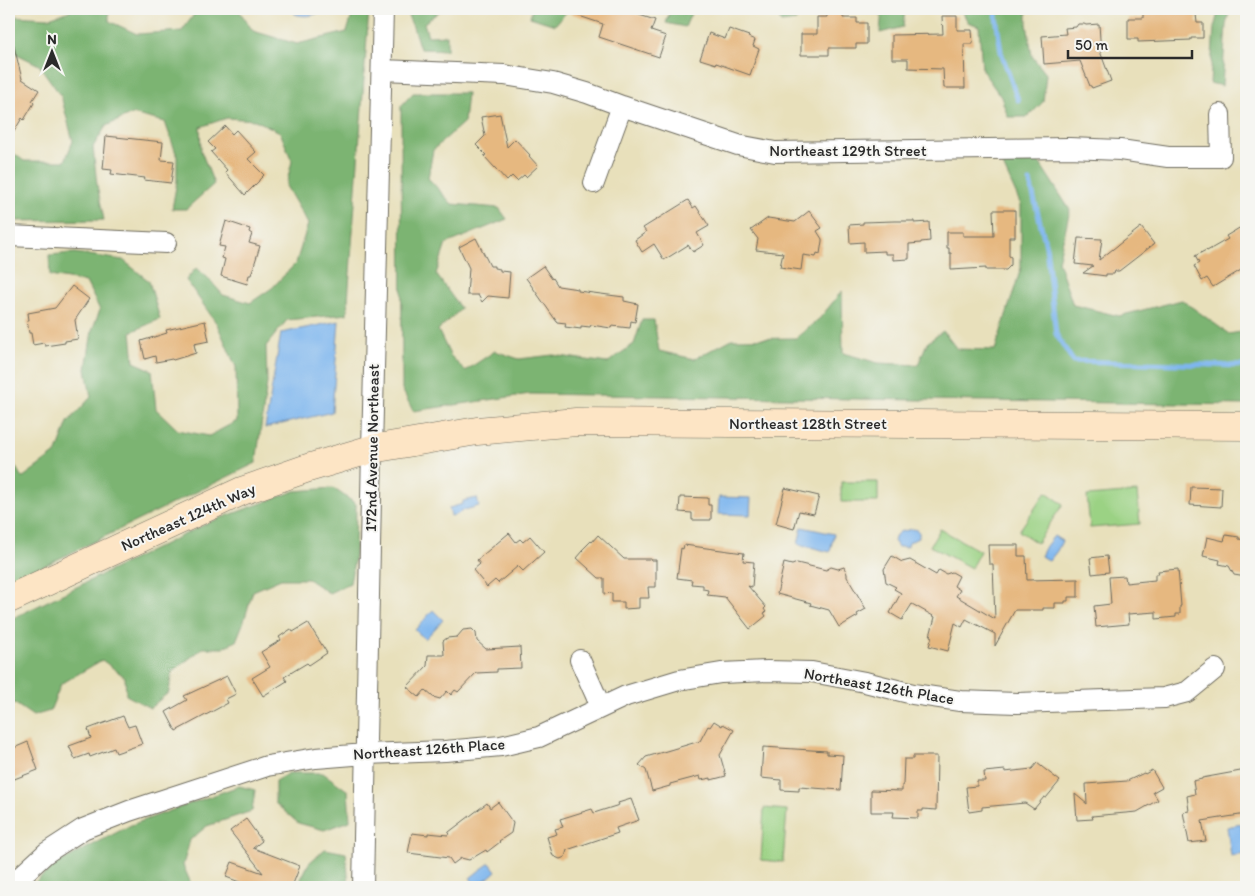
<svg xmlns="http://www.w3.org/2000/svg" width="1255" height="896" viewBox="0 0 1255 896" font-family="Itim,sans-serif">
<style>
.green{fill:#9bd284;stroke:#637e58}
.forest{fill:#7cb472;stroke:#54704e}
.water{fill:#7eb6ee;stroke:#54708c}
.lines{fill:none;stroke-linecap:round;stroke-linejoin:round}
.stream{stroke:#7eb6ee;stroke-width:5}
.building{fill:#e6b880}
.street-casing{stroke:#6d6a5d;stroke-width:22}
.secondary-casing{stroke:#6d6a5d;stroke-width:29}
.street{stroke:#fff;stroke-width:20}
.secondary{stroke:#fde5c5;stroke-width:28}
.labels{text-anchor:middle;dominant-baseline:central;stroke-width:4;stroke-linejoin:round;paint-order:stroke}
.street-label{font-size:16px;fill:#2b2b2b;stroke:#f6f6f2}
</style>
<rect width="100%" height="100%" fill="#f6f6f2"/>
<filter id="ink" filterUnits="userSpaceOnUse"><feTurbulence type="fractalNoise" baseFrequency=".02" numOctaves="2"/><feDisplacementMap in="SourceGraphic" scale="10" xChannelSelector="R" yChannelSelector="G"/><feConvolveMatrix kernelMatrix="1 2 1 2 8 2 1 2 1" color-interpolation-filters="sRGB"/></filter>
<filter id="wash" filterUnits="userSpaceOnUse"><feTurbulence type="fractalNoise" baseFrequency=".0096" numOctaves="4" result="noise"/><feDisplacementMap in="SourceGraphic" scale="20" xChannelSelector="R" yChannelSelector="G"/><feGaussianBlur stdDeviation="1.12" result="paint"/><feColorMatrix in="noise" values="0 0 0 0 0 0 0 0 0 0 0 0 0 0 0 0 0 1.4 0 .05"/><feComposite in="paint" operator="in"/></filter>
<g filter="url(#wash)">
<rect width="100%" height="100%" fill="#e8e0bb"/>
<path class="green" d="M 841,482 L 878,482 L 878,502 L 841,502 Z
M 1046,492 L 1063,504 L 1037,543 L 1019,531 Z
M 1137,492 L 1140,524 L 1090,528 L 1087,496 Z
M 940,529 L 980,551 L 971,568 L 930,546 Z
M 764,808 L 787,810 L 783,862 L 761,860 Z"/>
<path class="forest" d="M 75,9 L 109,9 L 109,21 L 137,34 L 182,31 L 198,9 L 238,9 L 253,31 L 297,44 L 347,32 L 354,9 L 369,9 L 347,314 L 287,320 L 266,346 L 267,383 L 256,463 L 9,583 L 9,455 L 22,478 L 57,452 L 68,422 L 91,397 L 86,369 L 92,331 L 100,310 L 86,282 L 50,276 L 49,255 L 75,253 L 123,260 L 149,281 L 160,319 L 131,332 L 134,362 L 152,370 L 156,409 L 178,430 L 209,436 L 237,421 L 236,367 L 217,324 L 186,280 L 196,268 L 207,277 L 223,295 L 250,303 L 272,288 L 296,263 L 308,224 L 286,186 L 292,161 L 280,132 L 255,120 L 227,118 L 200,127 L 201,151 L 214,184 L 186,209 L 172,209 L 177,181 L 177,156 L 165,122 L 132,114 L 106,126 L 93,147 L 97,185 L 104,220 L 9,221 L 9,150 L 24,161 L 65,161 L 73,141 L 61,96 L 39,65 L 9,50 L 9,17 L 12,16 L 49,18 Z
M 405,9 L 440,9 L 440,11 L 424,23 L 428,36 L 447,35 L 447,50 L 420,49 L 413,27 Z
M 532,9 L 569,9 L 555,25 L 530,17 Z
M 671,9 L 693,9 L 685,27 L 666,23 Z
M 776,9 L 797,9 L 796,21 L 781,23 Z
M 882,9 L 905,9 L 903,27 L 880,33 Z
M 961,9 L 1027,9 L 1027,24 L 1032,56 L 1046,74 L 1043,102 L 1028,117 L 1008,117 L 1001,97 L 982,70 L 979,26 L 968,22 Z
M 1219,9 L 1230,9 L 1226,25 L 1222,86 L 1210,83 L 1214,28 Z
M 413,93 L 467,93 L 464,122 L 433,150 L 428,178 L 452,204 L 499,208 L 507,219 L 446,244 L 436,274 L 461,309 L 438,330 L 450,355 L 465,371 L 495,351 L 519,359 L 553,355 L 607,363 L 634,344 L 642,320 L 654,320 L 659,351 L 694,359 L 732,339 L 796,338 L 820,318 L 842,291 L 843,353 L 878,363 L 918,365 L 927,343 L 943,331 L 957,349 L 995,350 L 1021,268 L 1021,205 L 1002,163 L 1037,159 L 1070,210 L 1058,261 L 1073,305 L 1119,316 L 1182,300 L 1229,334 L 1246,331 L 1246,405 L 530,394 L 413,411 L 402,389 L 401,106 Z
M 333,488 L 356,504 L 355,556 L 350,583 L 329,593 L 308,579 L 281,579 L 253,591 L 244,621 L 236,641 L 223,648 L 203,648 L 172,672 L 169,692 L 150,708 L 126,695 L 125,677 L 102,660 L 61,684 L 50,711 L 33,716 L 14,703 L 9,704 L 9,620 L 210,522 L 295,491 Z
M 289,773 L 323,773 L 348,791 L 350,821 L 324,830 L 298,823 L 275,803 L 275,781 Z
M 239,786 L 255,790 L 252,811 L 207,826 L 190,840 L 183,865 L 192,886 L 199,887 L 29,887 L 58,863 L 131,825 Z
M 325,849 L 346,853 L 349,887 L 297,887 L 309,863 Z"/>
<path class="water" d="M 293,9 L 320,9 L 320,12 C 314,16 303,17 295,14 Z
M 339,321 L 332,412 L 265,428 L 281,333 Z
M 719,497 L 751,498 L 750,515 L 718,514 Z
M 477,498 L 479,506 L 461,511 L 458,514 L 451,516 L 449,508 L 463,504 L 463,501 Z
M 802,527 L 834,534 L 830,552 L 798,544 Z
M 912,529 C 918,529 921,533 918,538 L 910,542 L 907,547 L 898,547 L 894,541 L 896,535 L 899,532 Z
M 1054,536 L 1062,541 L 1057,551 L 1049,561 L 1041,556 L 1046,546 Z
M 433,610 L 443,620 L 425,639 L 415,630 Z
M 1241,824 L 1246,854 L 1231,856 L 1227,827 Z
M 490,863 L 496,871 L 487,879 L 476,885 L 470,878 L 480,870 Z"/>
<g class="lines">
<path class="stream" d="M 995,9 L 1001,52 L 1018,100
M 1030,182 L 1046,246 L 1056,334 L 1073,361 L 1246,366"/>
</g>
<g id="blocks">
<path class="building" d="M 565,9 L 617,9 L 620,10 L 626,9 L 633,11 L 633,13 L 655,20 L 651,31 L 666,36 L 659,57 L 599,37 L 603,24 L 564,11 Z
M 827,9 L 843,9 L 843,18 L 857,18 L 857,23 L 867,23 L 867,44 L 856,44 L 856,48 L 829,48 L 829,55 L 801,55 L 801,34 L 817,34 L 817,17 L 827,17 Z
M 1143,9 L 1176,9 L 1176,11 L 1187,11 L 1187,14 L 1196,14 L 1197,23 L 1203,23 L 1203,38 L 1191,38 L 1191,40 L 1138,42 L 1138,39 L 1128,39 L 1128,18 L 1143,18 Z
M 942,16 L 957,16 L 957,30 L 972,30 L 973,44 L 964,44 L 965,88 L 944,88 L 943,69 L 908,68 L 908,59 L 892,59 L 892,35 L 943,34 Z
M 1078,24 L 1084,24 L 1086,25 L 1099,24 L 1101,54 L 1111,81 L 1092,88 L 1091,86 L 1090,86 L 1080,61 L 1044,64 L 1042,36 L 1066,34 L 1065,28 L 1076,27 Z
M 729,29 L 749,36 L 748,37 L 755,40 L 753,46 L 759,49 L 750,75 L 716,63 L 716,64 L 700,59 L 709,33 L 725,39 Z
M 14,46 L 22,79 L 39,90 L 32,101 L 34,103 L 24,120 L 22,118 L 9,140 L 9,47 Z
M 500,114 L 507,147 L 515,139 L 530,155 L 529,156 L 538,166 L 526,177 L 524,175 L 517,181 L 512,176 L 507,181 L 484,156 L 486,155 L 476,145 L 485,136 L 481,117 Z
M 225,126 L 232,134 L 236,130 L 256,152 L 248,159 L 264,175 L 259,180 L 259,181 L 245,195 L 225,172 L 227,170 L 211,152 L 215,149 L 208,142 Z
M 106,136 L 163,142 L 161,160 L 174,161 L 171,183 L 144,180 L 145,178 L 111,174 L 112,170 L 103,169 Z
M 688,200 L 693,208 L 696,206 L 709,226 L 697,233 L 704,245 L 693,252 L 688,245 L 664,260 L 654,244 L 642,252 L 635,240 L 646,232 L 643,228 Z
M 993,210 L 1015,210 L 1015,237 L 1009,237 L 1009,256 L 1011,257 L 1011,265 L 1006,270 L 986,270 L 986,268 L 951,270 L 951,253 L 949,253 L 949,248 L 947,248 L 947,232 L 963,232 L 963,236 L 994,236 Z
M 809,211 L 822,228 L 817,231 L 822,239 L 822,241 L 820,254 L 817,253 L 816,257 L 803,255 L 801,270 L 780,267 L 783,253 L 756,250 L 758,239 L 751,230 L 768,218 L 795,222 Z
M 226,221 L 250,229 L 249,232 L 252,234 L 249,243 L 260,246 L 251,275 L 249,275 L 247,284 L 221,276 L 225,259 L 222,258 L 225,247 L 219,246 Z
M 894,221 L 914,221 L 914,223 L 929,222 L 930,241 L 921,242 L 921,243 L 909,244 L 909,259 L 893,260 L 893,254 L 885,254 L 885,251 L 864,252 L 864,242 L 850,243 L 849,225 L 863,224 L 863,222 Z
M 1246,224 L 1246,267 L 1213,287 L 1207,278 L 1202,281 L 1194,266 L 1199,263 L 1195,256 L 1206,250 L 1207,251 L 1228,239 L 1226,236 Z
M 1141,227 L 1154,244 L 1119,271 L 1115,271 L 1114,274 L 1106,274 L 1106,276 L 1083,273 L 1093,266 L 1075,264 L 1078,238 L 1102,239 L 1099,260 Z
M 476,238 L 490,266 L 494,266 L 494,268 L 500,269 L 500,271 L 510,272 L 508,298 L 488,296 L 482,302 L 478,295 L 467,295 L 469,268 L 459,247 Z
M 543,266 L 552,279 L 553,278 L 558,286 L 578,289 L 578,291 L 624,297 L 624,301 L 638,304 L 635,322 L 631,321 L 630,328 L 612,326 L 611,328 L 591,325 L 590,327 L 581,326 L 581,329 L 565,327 L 566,323 L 557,322 L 526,278 Z
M 72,286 L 89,299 L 75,320 L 78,339 L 65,341 L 65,343 L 45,346 L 44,343 L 33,345 L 31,333 L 29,333 L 27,320 L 29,320 L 28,313 L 55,308 Z
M 205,321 L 209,341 L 194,344 L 196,353 L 173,360 L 172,359 L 156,362 L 155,356 L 145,359 L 141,341 L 167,333 L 166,330 Z
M 1191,487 L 1222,488 L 1221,507 L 1190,505 Z
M 785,488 L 819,496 L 814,514 L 799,511 L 794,529 L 776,524 Z
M 680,497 L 708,498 L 708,505 L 711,505 L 711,520 L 692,520 L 692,513 L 679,512 Z
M 509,533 L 516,542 L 520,539 L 523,542 L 530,536 L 544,552 L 523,571 L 518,566 L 498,583 L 495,580 L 487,587 L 473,570 L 480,564 L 477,560 Z
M 598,535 L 624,559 L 651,559 L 651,560 L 656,560 L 656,587 L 648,587 L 649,598 L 639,598 L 639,608 L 624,609 L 624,602 L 612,602 L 612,593 L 604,594 L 604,578 L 599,578 L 577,558 L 583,551 L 582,550 L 591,541 L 592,542 Z
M 1226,535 L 1239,537 L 1239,539 L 1246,540 L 1246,577 L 1234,575 L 1229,566 L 1219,564 L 1220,560 L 1203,556 L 1207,537 L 1224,541 Z
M 684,545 L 744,553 L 743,561 L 754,562 L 752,587 L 748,586 L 766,607 L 764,609 L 766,612 L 764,613 L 766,616 L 750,629 L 725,597 L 707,595 L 708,590 L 703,589 L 703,585 L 691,584 L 692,580 L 677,578 L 681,548 L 683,549 Z
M 988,545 L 1018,545 L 1018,556 L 1026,556 L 1027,580 L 1078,579 L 1078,597 L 1068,597 L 1068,601 L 1065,601 L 1065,603 L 1055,603 L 1055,608 L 1043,608 L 1043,610 L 1015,610 L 995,646 L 995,634 L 966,619 L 962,627 L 955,623 L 948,651 L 929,646 L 932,637 L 930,636 L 935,617 L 912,604 L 902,620 L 890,613 L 901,593 L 894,589 L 896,587 L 886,582 L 884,569 L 892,556 L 902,562 L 910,560 L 936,575 L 939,570 L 946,574 L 952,572 L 959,576 L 954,586 L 960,590 L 956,596 L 995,619 L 993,564 L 989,564 Z
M 1107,556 L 1109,572 L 1092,574 L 1090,558 Z
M 784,563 L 792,565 L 797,563 L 826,570 L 831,567 L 838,569 L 844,567 L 847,574 L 847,577 L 866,609 L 857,614 L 858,616 L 839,627 L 829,610 L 810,605 L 811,603 L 777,594 Z
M 1178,569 L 1181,606 L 1180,606 L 1180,614 L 1176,614 L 1176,617 L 1156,619 L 1156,612 L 1128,614 L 1129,624 L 1096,627 L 1094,606 L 1111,604 L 1109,577 L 1125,576 L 1126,583 L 1155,580 L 1155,574 L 1159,574 L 1158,571 Z
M 308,623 L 327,653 L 309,665 L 307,663 L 284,677 L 287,681 L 263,696 L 252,678 L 270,667 L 261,652 L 281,640 L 279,637 L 291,629 L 293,632 Z
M 472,629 L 476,633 L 477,641 L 486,649 L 520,647 L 521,668 L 497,669 L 497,672 L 476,673 L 458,692 L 455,690 L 451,695 L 447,691 L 440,699 L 433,697 L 425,690 L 419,697 L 407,687 L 427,666 L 428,655 L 444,655 L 443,641 L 447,638 L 457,637 L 463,630 Z
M 227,676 L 236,694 L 226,699 L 228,703 L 176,731 L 166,712 L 187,700 L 184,696 Z
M 123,716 L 128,727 L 135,725 L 142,744 L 116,753 L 114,748 L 90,757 L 89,754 L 75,759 L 69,746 L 91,738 L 88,729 Z
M 714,721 L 722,726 L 723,724 L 734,730 L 720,755 L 726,776 L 711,780 L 711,778 L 701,780 L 700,776 L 670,784 L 670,786 L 652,791 L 646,770 L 639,765 L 646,757 L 700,741 L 708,726 L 710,727 Z
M 28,742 L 38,770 L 9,781 L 9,750 Z
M 763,747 L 827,751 L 827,754 L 843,755 L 841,790 L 799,787 L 799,791 L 781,790 L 781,780 L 761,778 Z
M 913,756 L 937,756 L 936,810 L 923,809 L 923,811 L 918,811 L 918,818 L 893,817 L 894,812 L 871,812 L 871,790 L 902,791 L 902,785 L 903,785 L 904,759 L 913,759 Z
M 1037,763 L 1060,781 L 1046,798 L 1044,797 L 1034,809 L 1025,803 L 982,807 L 982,810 L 969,812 L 966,787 L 977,786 L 977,781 L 985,781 L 984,772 L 1005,770 L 1005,772 L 1032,769 Z
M 1152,770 L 1162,787 L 1153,792 L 1158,800 L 1137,812 L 1092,816 L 1093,819 L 1077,820 L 1075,794 L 1087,804 L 1086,784 L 1127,781 L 1144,773 L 1145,774 Z
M 1246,770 L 1246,814 L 1202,821 L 1206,841 L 1189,843 L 1183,812 L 1189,811 L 1187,796 L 1195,794 L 1193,781 L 1202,779 L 1202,778 Z
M 631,799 L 639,820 L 616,828 L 618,833 L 567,850 L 565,857 L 560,859 L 553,856 L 547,837 L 557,834 L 555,829 L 563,827 L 560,819 L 592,809 L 594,813 L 619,805 L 618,803 Z
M 498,802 L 513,823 L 511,833 L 499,841 L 500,842 L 487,852 L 486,850 L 469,860 L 461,858 L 453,864 L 449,858 L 408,853 L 412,833 L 428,835 L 428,833 L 448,835 L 449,832 L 487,803 L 490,808 Z
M 246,819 L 262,841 L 253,848 L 300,866 L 293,884 L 296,886 L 296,887 L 253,887 L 226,877 L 232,862 L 263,873 L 230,831 Z"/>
</g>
</g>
<g filter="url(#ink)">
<use href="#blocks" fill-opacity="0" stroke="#6d6a5d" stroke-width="1"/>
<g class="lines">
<g class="street-casing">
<path id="street" d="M 382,70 L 504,75 L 553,83 L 587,93 L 622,106 L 738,145 L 775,152 L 1069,148 L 1120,150 L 1168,157 L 1221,157 L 1220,114
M 594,183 L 622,106
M 9,236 L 166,243
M 580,660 L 601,707
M 9,887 L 46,853 L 83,829 L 129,811 L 267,766 L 316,758 L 366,754 L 445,751 L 501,746 L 539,737 L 626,696 L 679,680 L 721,673 L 767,671 L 812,672 L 865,682 L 913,694 L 960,701 L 1017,703 L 1164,698 L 1187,692 L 1215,669
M 363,887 L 372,449 L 383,9"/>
</g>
<g class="secondary-casing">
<path id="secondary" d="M 9,599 L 242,491 L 308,468 L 372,449 L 477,431 L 576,422 L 1246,426"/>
</g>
<use href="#street" class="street"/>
<use href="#secondary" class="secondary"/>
</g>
</g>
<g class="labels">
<g class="street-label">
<text x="848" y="150">Northeast 129th Street</text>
<text x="808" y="423">Northeast 128th Street</text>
<text transform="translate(372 448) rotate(-89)">172nd Avenue Northeast</text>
<text transform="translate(188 517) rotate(-24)">Northeast 124th Way</text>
<text transform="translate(879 686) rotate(10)">Northeast 126th Place</text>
<text transform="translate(429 749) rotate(-4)">Northeast 126th Place</text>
</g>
</g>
<rect width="1255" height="896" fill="none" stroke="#f6f6f2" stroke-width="30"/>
<g transform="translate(52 52)" stroke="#f6f6f2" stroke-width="4" paint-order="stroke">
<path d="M0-4L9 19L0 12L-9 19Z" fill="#2b2b2b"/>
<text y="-8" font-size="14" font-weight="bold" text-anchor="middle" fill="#2b2b2b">N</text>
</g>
<path d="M1068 50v8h124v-8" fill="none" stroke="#2b2b2b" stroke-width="2.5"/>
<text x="1075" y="50" font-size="15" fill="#2b2b2b" stroke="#f6f6f2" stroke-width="4" paint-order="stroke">50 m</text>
</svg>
